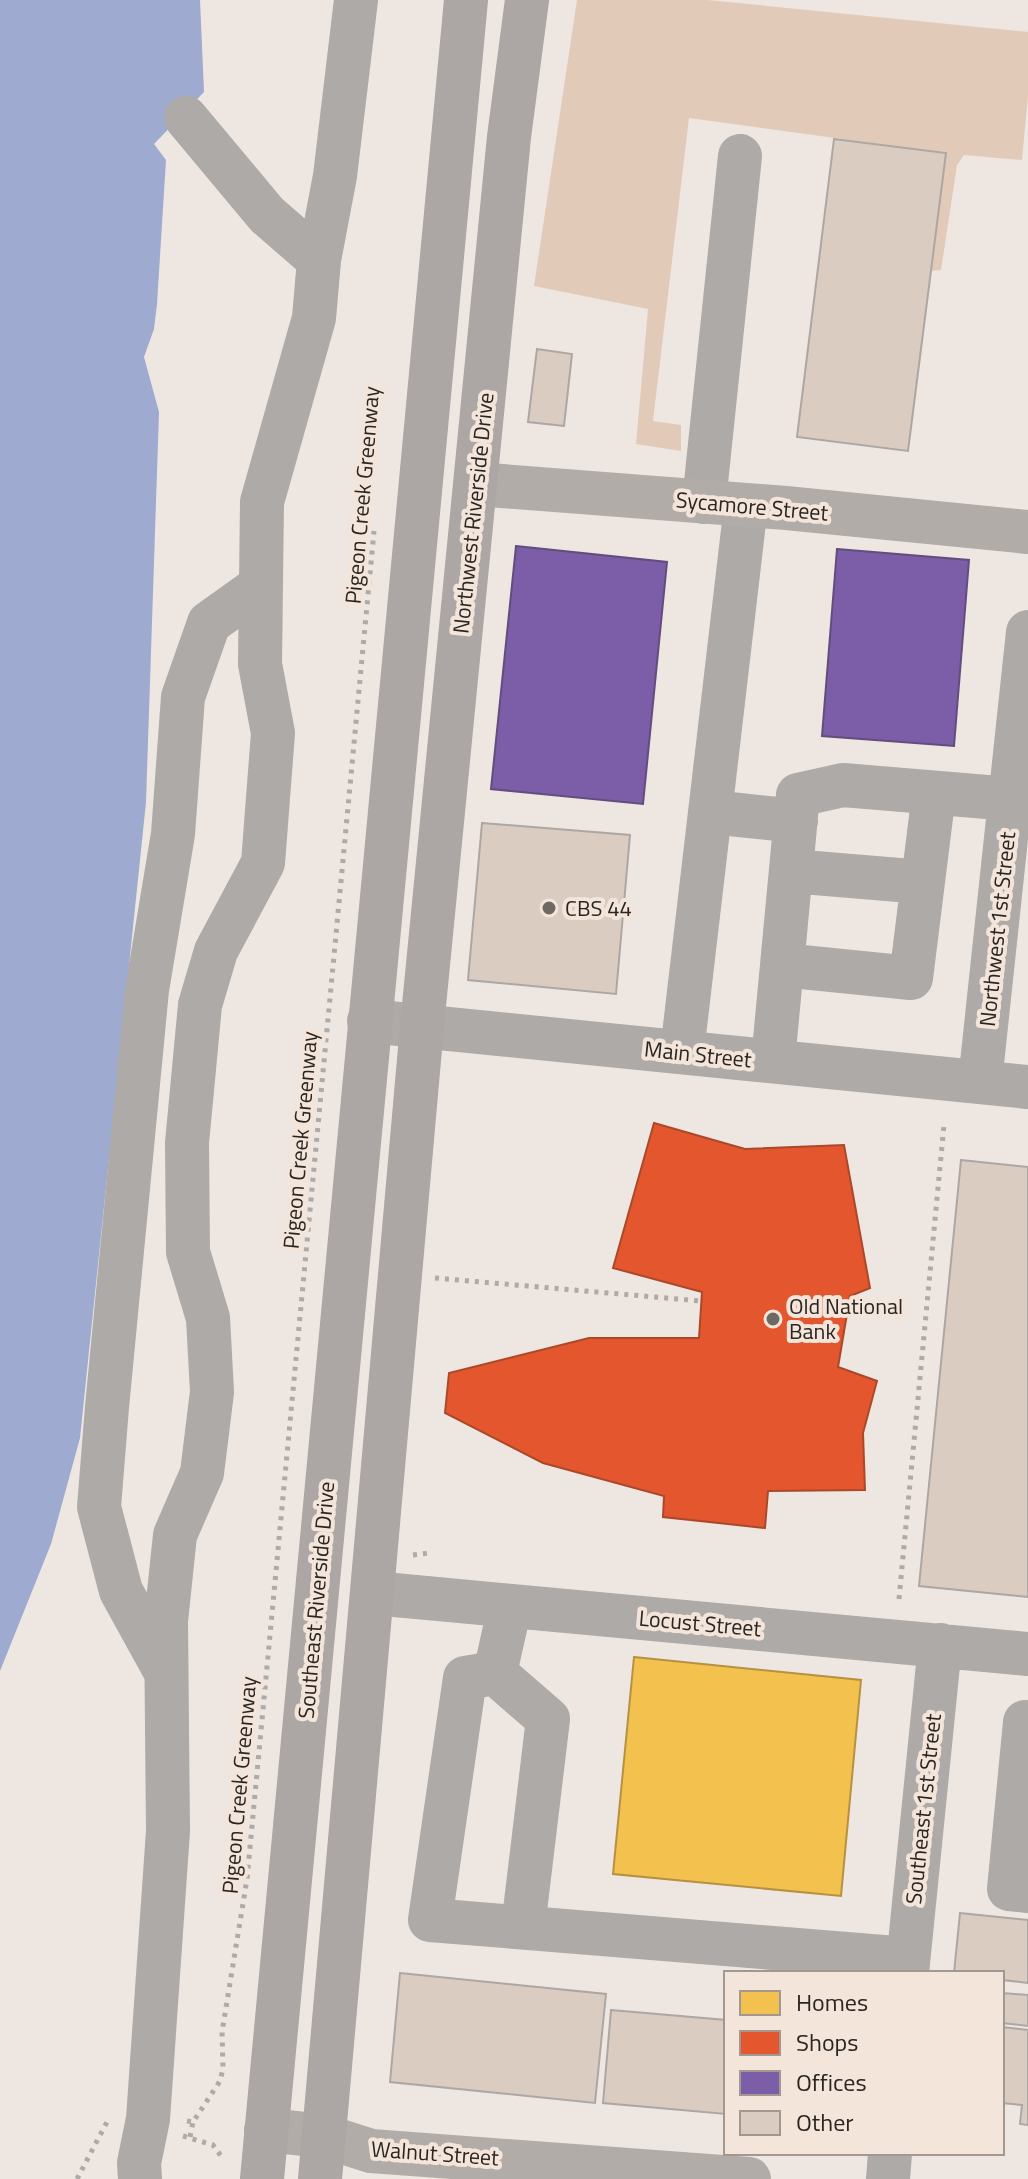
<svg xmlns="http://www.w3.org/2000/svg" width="1028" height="2179" viewBox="0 0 1028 2179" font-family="'Titillium Web',sans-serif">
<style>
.green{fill:#e2cab9}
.water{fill:#9eaad0}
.homes{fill:#f2c14e;stroke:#b69240;stroke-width:2}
.shops{fill:#e4572e;stroke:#ac482a;stroke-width:2}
.offices{fill:#7b5ea7;stroke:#634d7f;stroke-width:2}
.building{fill:#daccc1;stroke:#ada7a3;stroke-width:2}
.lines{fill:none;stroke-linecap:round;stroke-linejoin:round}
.path{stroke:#adaaa7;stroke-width:5;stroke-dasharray:4 6;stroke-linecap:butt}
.minor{stroke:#adaaa7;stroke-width:44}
.major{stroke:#b2aca9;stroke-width:44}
.highway{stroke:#aca6a4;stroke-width:44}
.poi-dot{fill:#6f6964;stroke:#f4e5db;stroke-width:3}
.labels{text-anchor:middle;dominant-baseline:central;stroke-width:8;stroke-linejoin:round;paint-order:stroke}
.street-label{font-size:22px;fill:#2a2521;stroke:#f4e5db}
.poi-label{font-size:22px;fill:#2a2521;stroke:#f4e5db;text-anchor:start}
</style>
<rect width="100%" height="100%" fill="#eee6e1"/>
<path class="green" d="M 577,0 L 708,0 L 1028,32 L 1028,95 L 1022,160 L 964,155 L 957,165 L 941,270 L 931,271 L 945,153 L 689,118 L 653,421 L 681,425 L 681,451 L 636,444 L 648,309 L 534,286 Z"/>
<path class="water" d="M 0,0 L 200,0 L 204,92 L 154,144 L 166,160 L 157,304 L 154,329 L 144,357 L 159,412 L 146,802 L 80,1438 L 51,1544 L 0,1671 Z"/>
<path class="homes" d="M 634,1657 L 861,1680 L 841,1896 L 613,1874 Z"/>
<path class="shops" d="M 654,1123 L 745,1149 L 844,1145 L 870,1288 L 850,1296 L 838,1367 L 877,1381 L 863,1433 L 865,1490 L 768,1491 L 765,1528 L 663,1517 L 664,1496 L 543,1463 L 445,1413 L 449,1373 L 589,1338 L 699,1338 L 702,1292 L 613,1268 Z"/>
<path class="offices" d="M 516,546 L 667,562 L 643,804 L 491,789 Z
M 837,549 L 969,560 L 954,746 L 822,736 Z"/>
<path class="building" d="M 834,139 L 946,153 L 908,451 L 797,437 Z
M 537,349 L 572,354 L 564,426 L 528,422 Z
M 482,823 L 630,835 L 616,994 L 468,980 Z
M 961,1160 L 1028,1167 L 1028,1597 L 919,1586 Z
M 960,1913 L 1028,1920 L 1028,1983 L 1002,1980 L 1002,1973 L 954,1973 Z
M 400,1973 L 606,1994 L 595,2103 L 390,2082 Z
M 1002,1993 L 1028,1995 L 1028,2026 L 1002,2023 Z
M 611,2010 L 726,2020 L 726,2114 L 603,2103 Z
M 1002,2027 L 1028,2030 L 1028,2125 L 1020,2124 L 1022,2105 L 1002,2103 Z"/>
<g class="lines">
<path class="path" d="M 435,1278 L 701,1301
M 413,1555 L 430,1553
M 899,1599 L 944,1125
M 187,2121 L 193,2122 L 220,2081 L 223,2069 L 222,2032 L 247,1879 L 374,531
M 183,2136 L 213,2145 L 224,2160
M 190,2137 L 193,2122
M 77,2179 L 107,2122"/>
<path class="minor" d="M 186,118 L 267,215 L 319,260
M 704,502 L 740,156
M 711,812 L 796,821
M 791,871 L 923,882
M 782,965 L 911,978 L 934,793
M 369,1021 L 1028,1087
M 682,1052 L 746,505
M 773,1061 L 798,795 L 843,785 L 1011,799
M 980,1082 L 1028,632
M 373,1593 L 1028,1654
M 510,1606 L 495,1673 L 465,1678 L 430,1920 L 908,1959
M 164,1669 L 121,1591 L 99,1507 L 107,1407 L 147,990 L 173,834 L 183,697 L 209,623 L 258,588
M 495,1673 L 548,1719 L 523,1927
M 1025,1722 L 1009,1889 L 1028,1891
M 907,1973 L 940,1645
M 140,2179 L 139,2163 L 148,2119 L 168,1831 L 166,1621 L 175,1535 L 202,1473 L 212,1392 L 208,1318 L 188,1252 L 187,1143 L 200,1005 L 216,951 L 263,863 L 273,733 L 260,664 L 262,502 L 314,318 L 319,260 L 335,176 L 356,0
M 888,2179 L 890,2153"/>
<path class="major" d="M 476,484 L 786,508 L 1028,532
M 266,2130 L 324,2136 L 371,2151 L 749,2179"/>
<path class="highway" d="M 262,2179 L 466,0
M 320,2179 L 422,1026 L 509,137 L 527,0"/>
</g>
<g class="poi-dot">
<circle cx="549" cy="908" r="8"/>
<circle cx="773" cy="1319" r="8"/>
</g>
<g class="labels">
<g class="street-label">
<text transform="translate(362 495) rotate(-85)">Pigeon Creek Greenway</text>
<text transform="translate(752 506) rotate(5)">Sycamore Street</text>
<text transform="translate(473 513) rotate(-84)">Northwest Riverside Drive</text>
<text transform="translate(997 929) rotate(-84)">Northwest 1st Street</text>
<text transform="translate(698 1054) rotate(6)">Main Street</text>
<text transform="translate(300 1140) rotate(-85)">Pigeon Creek Greenway</text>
<text transform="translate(316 1600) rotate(-85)">Southeast Riverside Drive</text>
<text transform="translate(700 1623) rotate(5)">Locust Street</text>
<text transform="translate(239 1785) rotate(-85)">Pigeon Creek Greenway</text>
<text transform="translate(923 1809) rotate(-84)">Southeast 1st Street</text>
<text transform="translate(435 2153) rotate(4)">Walnut Street</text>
</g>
<g class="poi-label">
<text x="565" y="908">CBS 44</text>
<text x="789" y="1306">Old National<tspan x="789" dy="25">Bank</tspan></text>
</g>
</g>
<rect x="724" y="1971" width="280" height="184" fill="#f4e5db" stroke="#a39891" stroke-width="2"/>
<rect x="740" y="1991" width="40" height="24" fill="#f2c14e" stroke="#a39891" stroke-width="2"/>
<text x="796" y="2011" font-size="24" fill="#2a2521">Homes</text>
<rect x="740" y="2031" width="40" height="24" fill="#e4572e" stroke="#a39891" stroke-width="2"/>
<text x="796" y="2051" font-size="24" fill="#2a2521">Shops</text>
<rect x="740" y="2071" width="40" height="24" fill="#7b5ea7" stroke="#a39891" stroke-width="2"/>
<text x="796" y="2091" font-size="24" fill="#2a2521">Offices</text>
<rect x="740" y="2111" width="40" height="24" fill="#daccc1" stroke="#a39891" stroke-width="2"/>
<text x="796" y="2131" font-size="24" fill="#2a2521">Other</text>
</svg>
